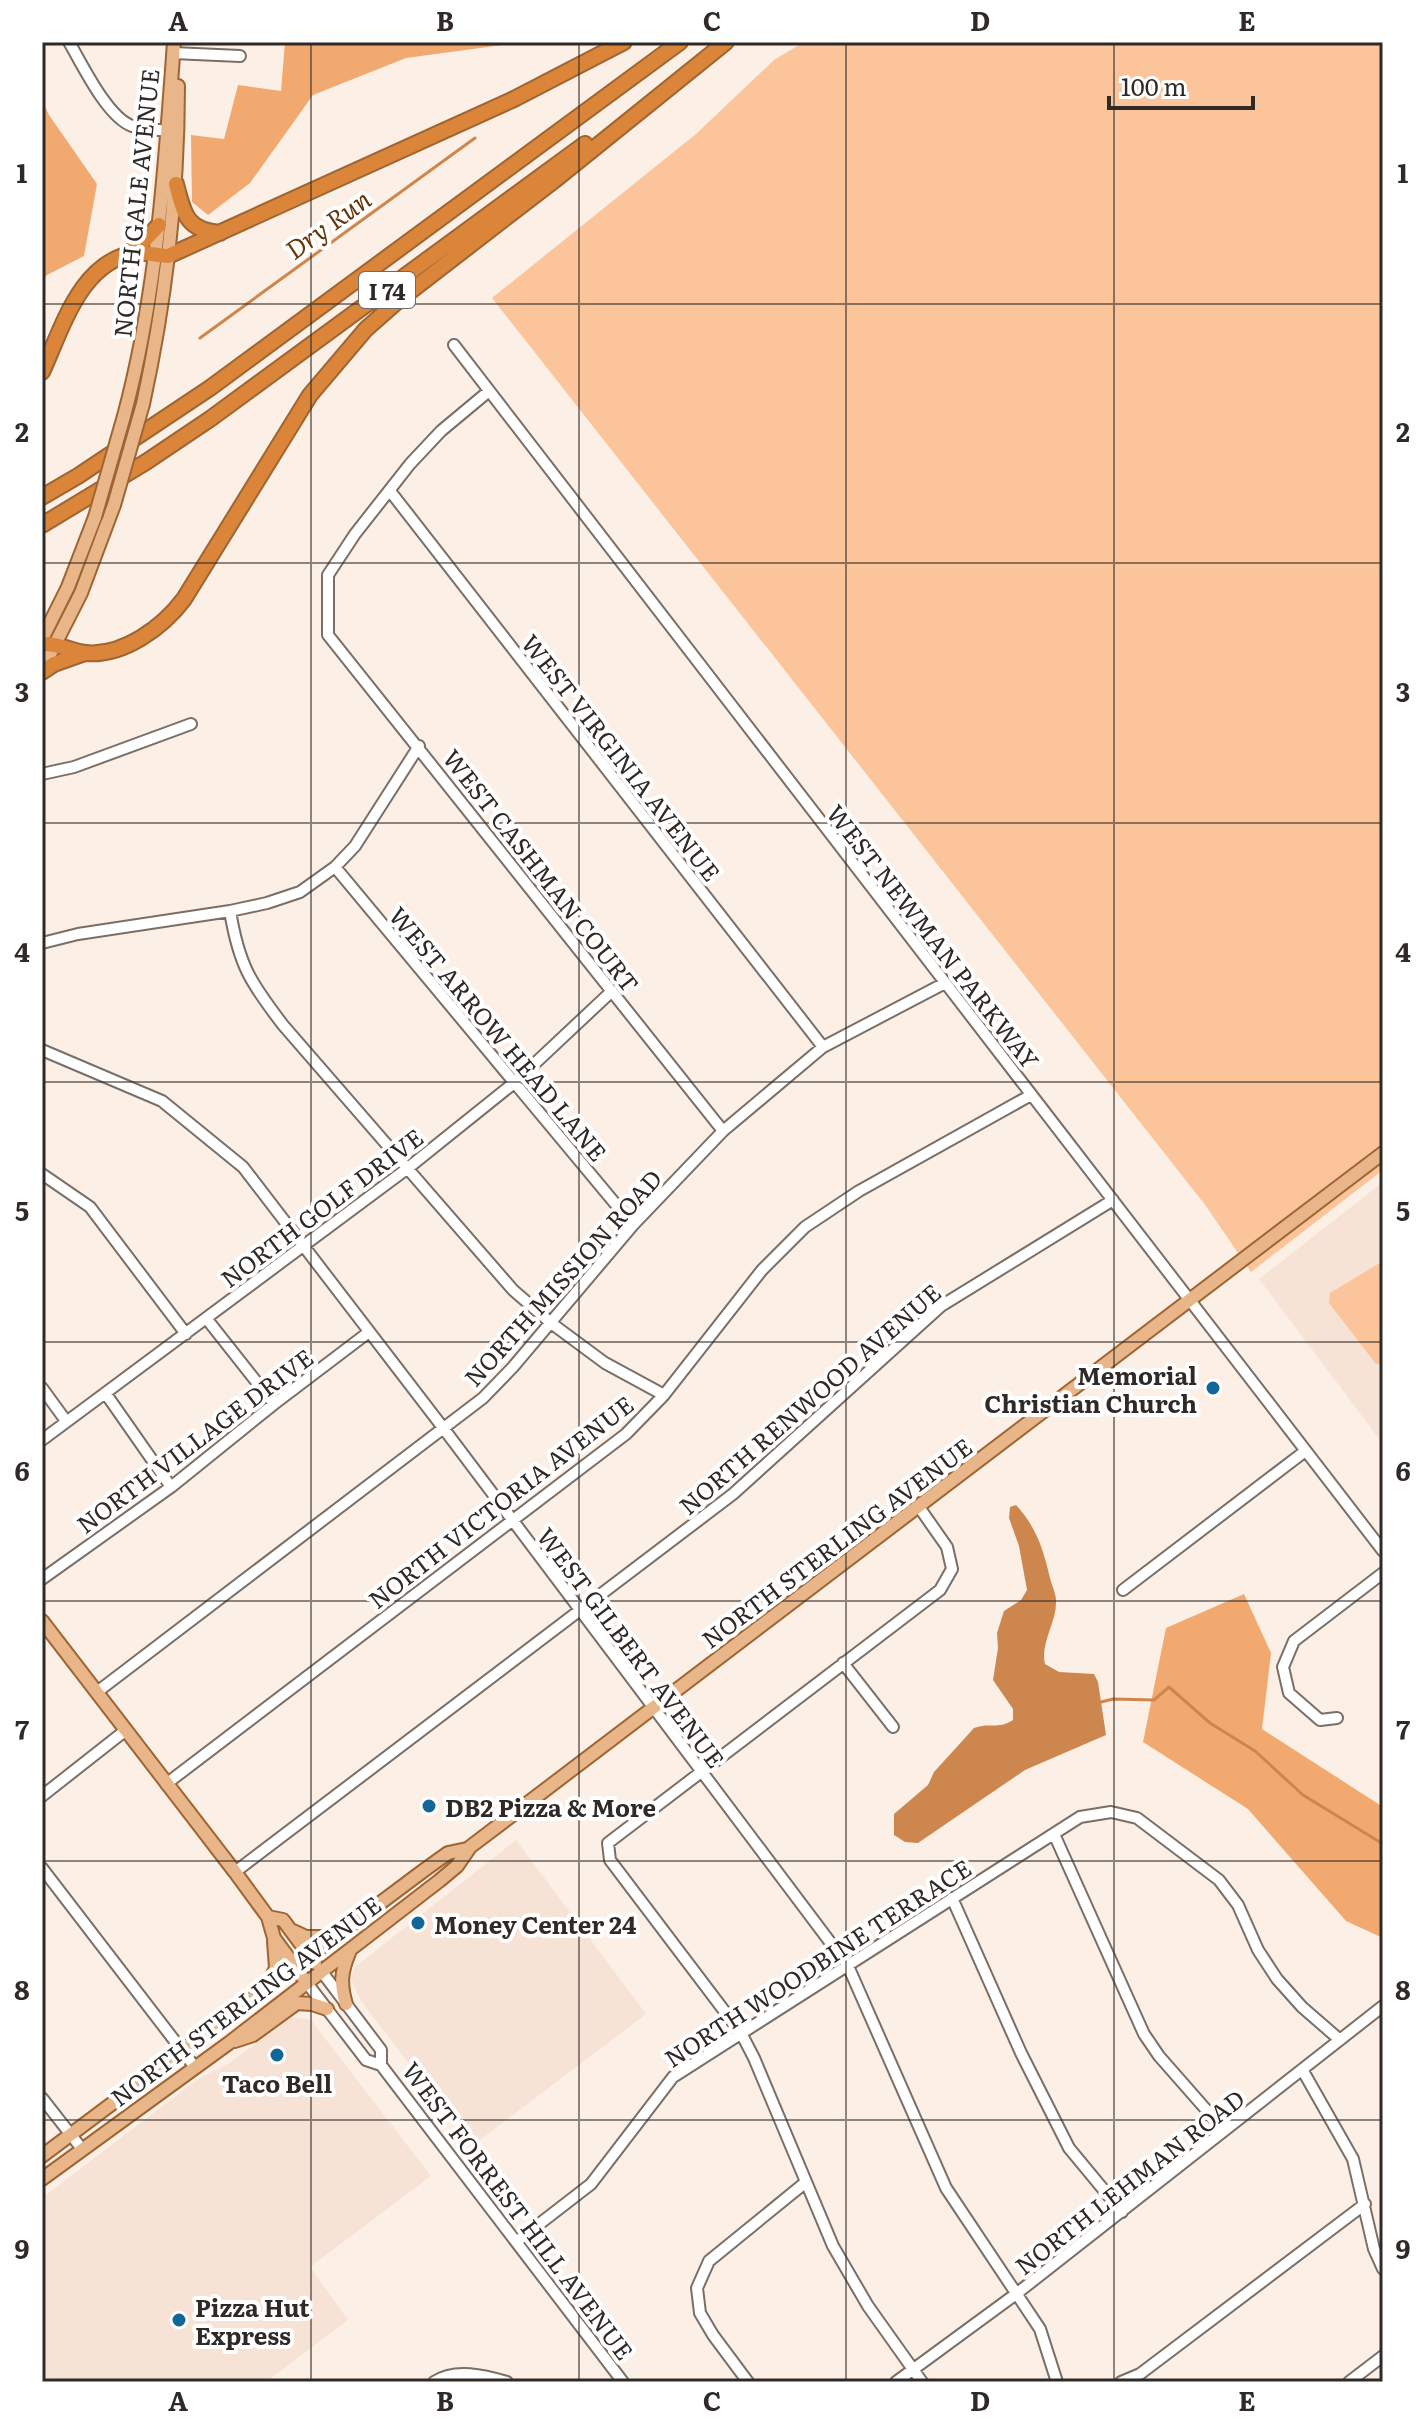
<svg xmlns="http://www.w3.org/2000/svg" width="1425" height="2424" viewBox="0 0 1425 2424" font-family="Literata,serif">
<style>
.built{fill:#f7e3d5}
.green{fill:#fbc49a}
.forest{fill:#f2a970}
.water{fill:#cd874e}
.lines{fill:none;stroke-linecap:round;stroke-linejoin:round}
.stream{stroke:#cd874e;stroke-width:3}
.minor-casing{stroke:#7a6f66;stroke-width:14}
.major-casing{stroke:#9e6533;stroke-width:16}
.highway-casing{stroke:#9e6533;stroke-width:18}
.minor{stroke:#fff;stroke-width:10}
.major{stroke:#e9b689;stroke-width:12}
.highway{stroke:#da853a;stroke-width:14}
.major-bridge-casing{stroke:#9e6533;stroke-width:16;stroke-linecap:butt}
.major-bridge{stroke:#e9b689;stroke-width:12}
.grid{fill:none;stroke:#2f2a27;stroke-width:2;stroke-opacity:0.55}
.poi-dot{fill:#136798;stroke:#fff;stroke-width:3}
.labels{text-anchor:middle;dominant-baseline:central;stroke-width:8;stroke-linejoin:round;paint-order:stroke}
.shield{fill:#fff;stroke:#6d6a68;stroke-width:2}
.shield-label{font-size:22px;font-weight:bold;fill:#2f2a27}
.street-label{font-size:24px;fill:#2f2a27;stroke:#fff}
.poi-label{font-size:24px;font-weight:bold;fill:#2f2a27;stroke:#fff;text-anchor:start}
.water-label{font-size:26px;font-style:italic;fill:#66370a;stroke:#fff}
.neatline{fill:none;stroke:#2f2a27;stroke-width:3}
.grid-label{font-size:26px;text-anchor:middle;font-weight:bold;fill:#2f2a27}
</style>
<rect width="100%" height="100%" fill="#fcefe5"/>
<path class="built" d="M 1383,1182 L 1383,1444 L 1259,1279 Z
M 516,1840 L 646,2014 L 472,2146 L 361,2001 L 351,1979 L 355,1967 Z
M 291,2017 L 311,2020 L 431,2176 L 310,2267 L 348,2320 L 266,2382 L 44,2382 L 42,2198 L 198,2079 L 231,2062 Z"/>
<path class="green" d="M 804,42 L 1383,42 L 1383,1170 L 1251,1272 L 1206,1206 L 492,298 L 696,134 L 774,60 Z
M 1383,1261 L 1383,1363 L 1376,1364 L 1329,1303 L 1330,1293 Z"/>
<path class="forest" d="M 285,42 L 524,42 L 406,58 L 313,95 L 250,183 L 208,215 L 192,202 L 191,135 L 224,139 L 238,85 L 281,91 Z
M 42,100 L 49,115 L 97,184 L 84,256 L 47,275 L 42,282 Z
M 1244,1594 L 1271,1653 L 1262,1729 L 1383,1807 L 1383,1938 L 1346,1921 L 1248,1809 L 1143,1742 L 1166,1628 Z"/>
<path class="water" d="M 1016,1505 C 1037,1528 1043,1549 1050,1578 C 1052,1586 1057,1596 1056,1603 C 1056,1623 1040,1644 1045,1664 L 1059,1672 L 1094,1674 L 1098,1682 L 1106,1735 L 1025,1770 L 918,1843 L 905,1842 L 894,1835 L 894,1814 L 928,1785 L 934,1772 L 974,1728 C 990,1722 997,1730 1013,1720 L 1013,1709 L 993,1680 L 998,1648 L 997,1633 L 1004,1611 L 1021,1600 L 1027,1590 L 1019,1546 L 1009,1518 L 1010,1507 Z"/>
<g class="lines">
<path class="stream" d="M 200,338 L 475,138
M 1101,1702 L 1113,1699 L 1154,1700 L 1169,1687 L 1210,1723 L 1255,1751 L 1303,1795 L 1383,1844"/>
<g class="minor-casing">
<path id="minor" d="M 69,42 C 82,64 107,117 132,126 C 145,130 161,130 175,131
M 173,53 L 240,56
M 454,345 L 1383,1551
M 489,391 L 441,431 L 410,464 L 355,534 L 328,575 L 328,635 L 723,1131
M 390,491 L 823,1047
M 42,774 L 74,767 L 191,724
M 335,867 L 633,1225
M 230,911 C 239,965 250,982 283,1025 L 513,1290 L 551,1323 L 605,1363 L 664,1395
M 42,943 L 78,934 L 230,911 L 267,903 L 300,892 L 335,867 L 355,846 L 419,746
M 42,1050 L 162,1101 L 243,1167 L 444,1429 L 848,1966 L 946,2188 L 1040,2329 L 1057,2382
M 42,1174 L 90,1207 L 186,1334
M 206,1318 L 274,1404
M 42,1388 L 66,1421
M 106,1394 L 171,1487
M 42,1440 L 408,1168 L 514,1083 L 612,991
M 919,1507 L 947,1547 L 952,1569 L 940,1590 L 608,1843 L 610,1860 L 741,2033 L 754,2058 L 833,2246 L 868,2306 L 922,2382
M 42,1579 L 171,1487 L 274,1404 L 369,1332
M 1123,1590 L 1304,1452
M 843,1663 L 893,1727
M 97,1692 L 483,1398 L 513,1367 L 633,1225 L 723,1131 L 823,1047 L 945,983
M 1337,1718 L 1320,1720 L 1289,1693 L 1283,1667 L 1294,1641 L 1383,1573
M 166,1784 L 626,1434 L 664,1395 L 762,1270 L 805,1227 L 859,1191 L 1031,1095
M 42,1796 L 126,1730
M 1054,1834 L 1144,2034 L 1159,2056 L 1224,2130
M 42,1868 L 194,2066
M 235,1872 L 733,1494 L 941,1306 L 1113,1200
M 952,1898 L 1021,2053 L 1069,2148 L 1122,2212
M 322,1972 L 381,2050 L 381,2065
M 307,1983 L 366,2060 L 381,2065 L 623,2382
M 1303,2071 L 1353,2159 L 1374,2249 L 1383,2269
M 42,2098 L 82,2149
M 516,2242 L 591,2184 L 673,2077 L 1080,1817 L 1111,1812 L 1137,1818 L 1219,1880 L 1238,1905 L 1258,1950 L 1277,1979 L 1302,2007 L 1340,2040
M 434,2382 C 455,2368 484,2375 507,2382
M 748,2382 L 713,2335 L 700,2313 L 697,2288 L 709,2261 L 806,2182
M 896,2382 L 1016,2294 L 1383,2006
M 1121,2382 L 1140,2374 L 1365,2204
M 1349,2382 L 1383,2356"/>
</g>
<g class="major-casing">
<path id="major" d="M 143,404 C 166,299 178,194 178,86
M 124,416 C 157,293 165,168 174,42
M 42,639 L 68,587 L 95,517
M 42,670 L 81,593 L 114,505
M 42,1621 L 235,1872 L 268,1917 L 274,1938 L 307,1983
M 268,1917 L 283,1920 L 315,1963
M 293,1931 L 306,1937 L 337,1937
M 266,1988 L 276,1968 L 274,1941
M 346,2004 C 340,1984 341,1972 349,1953
M 235,2041 L 253,2035 L 297,2003 L 312,2004 L 327,2009
M 42,2156 L 423,1871 L 448,1853 L 467,1849
M 42,2179 L 229,2043 L 439,1881 L 457,1866 L 470,1847 L 1383,1153"/>
</g>
<g class="highway-casing">
<path id="highway" d="M 176,184 C 184,214 186,230 220,233
M 127,253 L 138,247 L 159,225
M 42,372 C 62,329 81,259 137,253 C 147,252 158,256 168,256 L 514,99 L 624,42
M 42,497 L 78,476 L 210,388 L 680,42
M 42,525 L 146,462 L 210,419 L 585,144
M 42,644 C 59,643 69,651 85,653 C 123,657 163,627 184,599 L 310,395 L 366,329 L 399,300 L 556,179 L 726,42
M 42,672 L 54,664 L 85,653"/>
</g>
<use href="#minor" class="minor"/>
<use href="#major" class="major"/>
<use href="#highway" class="highway"/>
<g class="major-bridge-casing">
<path id="major-bridge" d="M 114,505 L 143,404
M 95,517 L 124,416"/>
</g>
<use href="#major-bridge" class="major-bridge"/>
</g>
<path class="grid" d="M 311,42 L 311,2382M 579,42 L 579,2382M 846,42 L 846,2382M 1114,42 L 1114,2382M 42,304 L 1383,304M 42,563 L 1383,563M 42,823 L 1383,823M 42,1082 L 1383,1082M 42,1342 L 1383,1342M 42,1601 L 1383,1601M 42,1861 L 1383,1861M 42,2120 L 1383,2120"/>
<g class="poi-dot">
<circle cx="1213" cy="1388" r="8"/>
<circle cx="429" cy="1806" r="8"/>
<circle cx="418" cy="1923" r="8"/>
<circle cx="277" cy="2055" r="8"/>
<circle cx="179" cy="2320" r="8"/>
</g>
<g class="labels">
<rect class="shield" x="359" y="272" width="56" height="36" rx="6"/>
<g class="shield-label">
<text x="387" y="290">I 74</text>
</g>
<g class="street-label">
<text transform="translate(135 203) rotate(-84)">NORTH GALE AVENUE</text>
<text transform="translate(622 757) rotate(52)">WEST VIRGINIA AVENUE</text>
<text transform="translate(542 870) rotate(52)">WEST CASHMAN COURT</text>
<text transform="translate(934 936) rotate(52)">WEST NEWMAN PARKWAY</text>
<text transform="translate(499 1033) rotate(50)">WEST ARROW HEAD LANE</text>
<text transform="translate(321 1207) rotate(-37)">NORTH GOLF DRIVE</text>
<text transform="translate(562 1277) rotate(-48)">NORTH MISSION ROAD</text>
<text transform="translate(809 1398) rotate(-41)">NORTH RENWOOD AVENUE</text>
<text transform="translate(194 1440) rotate(-37)">NORTH VILLAGE DRIVE</text>
<text transform="translate(500 1501) rotate(-38)">NORTH VICTORIA AVENUE</text>
<text transform="translate(836 1542) rotate(-37)">NORTH STERLING AVENUE</text>
<text transform="translate(632 1647) rotate(53)">WEST GILBERT AVENUE</text>
<text transform="translate(817 1962) rotate(-33)">NORTH WOODBINE TERRACE</text>
<text transform="translate(245 2000) rotate(-37)">NORTH STERLING AVENUE</text>
<text transform="translate(1129 2181) rotate(-38)">NORTH LEHMAN ROAD</text>
<text transform="translate(519 2210) rotate(53)">WEST FORREST HILL AVENUE</text>
</g>
<g class="poi-label">
<text x="1197" y="1374" text-anchor="end">Memorial<tspan x="1197" dy="28">Christian Church</tspan></text>
<text x="445" y="1806">DB2 Pizza &amp; More</text>
<text x="434" y="1923">Money Center 24</text>
<text x="277" y="2082" text-anchor="middle">Taco Bell</text>
<text x="195" y="2306">Pizza Hut<tspan x="195" dy="28">Express</tspan></text>
</g>
<g class="water-label">
<text transform="translate(327 223) rotate(-36)">Dry Run</text>
</g>
</g>
<rect width="1425" height="2424" fill="none" stroke="#ffffff" stroke-width="88"/>
<path d="M1109 96v12h144v-12" fill="none" stroke="#2f2a27" stroke-width="4"/>
<text x="1121" y="96" font-size="24" fill="#2f2a27" stroke="#ffffff" stroke-width="6" paint-order="stroke">100 m</text>
<rect x="44" y="44" width="1337" height="2336" class="neatline"/>
<g class="grid-label">
<text x="178" y="31">A</text>
<text x="445" y="31">B</text>
<text x="712" y="31">C</text>
<text x="980" y="31">D</text>
<text x="1247" y="31">E</text>
<text x="22" y="183">1</text>
<text x="1403" y="183">1</text>
<text x="22" y="442">2</text>
<text x="1403" y="442">2</text>
<text x="22" y="702">3</text>
<text x="1403" y="702">3</text>
<text x="22" y="962">4</text>
<text x="1403" y="962">4</text>
<text x="22" y="1221">5</text>
<text x="1403" y="1221">5</text>
<text x="22" y="1481">6</text>
<text x="1403" y="1481">6</text>
<text x="22" y="1740">7</text>
<text x="1403" y="1740">7</text>
<text x="22" y="2000">8</text>
<text x="1403" y="2000">8</text>
<text x="22" y="2259">9</text>
<text x="1403" y="2259">9</text>
<text x="178" y="2411">A</text>
<text x="445" y="2411">B</text>
<text x="712" y="2411">C</text>
<text x="980" y="2411">D</text>
<text x="1247" y="2411">E</text>
</g>
</svg>
